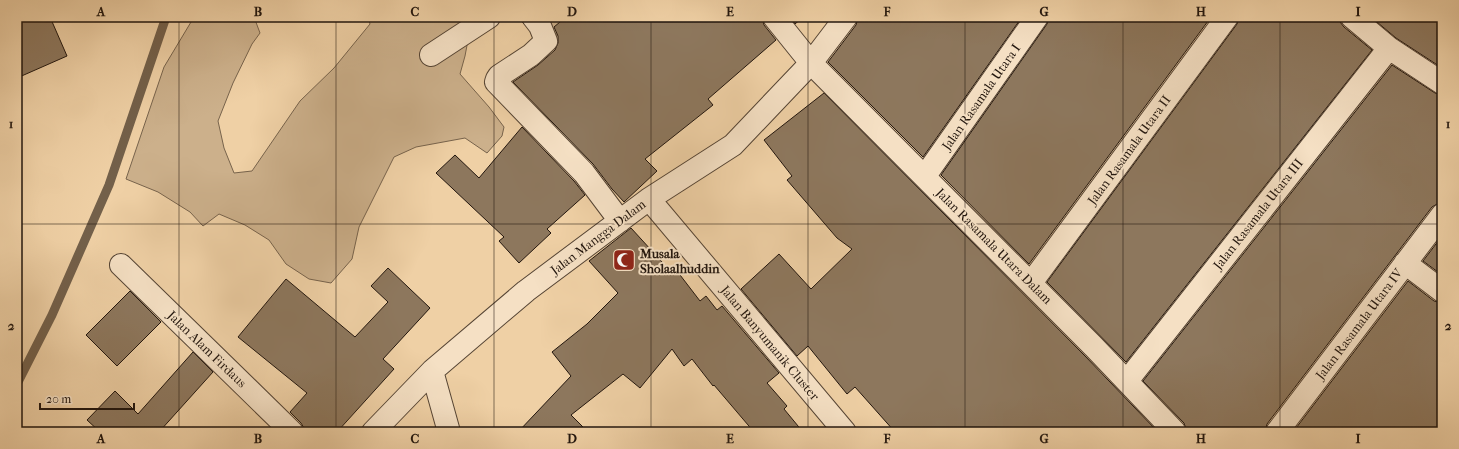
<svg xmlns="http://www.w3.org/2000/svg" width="1459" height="449" viewBox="0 0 1459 449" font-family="'IM FELL French Canon',serif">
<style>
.grass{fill:#ccb08b;stroke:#77634c}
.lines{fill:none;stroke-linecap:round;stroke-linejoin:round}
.stream{stroke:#73604a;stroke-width:9}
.building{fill:#8d775d;stroke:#22160e}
.minor-casing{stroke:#554434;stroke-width:24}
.minor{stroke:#f5e0c4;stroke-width:22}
.grid{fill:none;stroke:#22160e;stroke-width:1;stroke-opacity:0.55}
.labels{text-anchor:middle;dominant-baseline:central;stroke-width:4;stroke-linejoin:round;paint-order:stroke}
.street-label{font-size:13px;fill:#22160e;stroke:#f5e0c4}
.poi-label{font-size:13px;font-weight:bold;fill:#22160e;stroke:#f5e0c4;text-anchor:start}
.neatline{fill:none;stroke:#22160e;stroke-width:1.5}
.grid-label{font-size:13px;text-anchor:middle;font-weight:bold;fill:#22160e}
</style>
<rect width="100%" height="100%" fill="#efd0a5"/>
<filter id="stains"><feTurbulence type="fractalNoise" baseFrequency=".005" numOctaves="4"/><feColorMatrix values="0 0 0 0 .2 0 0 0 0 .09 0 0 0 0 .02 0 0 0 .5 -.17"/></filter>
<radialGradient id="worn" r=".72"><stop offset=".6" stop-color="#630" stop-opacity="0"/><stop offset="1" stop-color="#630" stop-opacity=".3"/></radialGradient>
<path class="grass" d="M 194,17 L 254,17 L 260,33 L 252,44 L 233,83 L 218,121 L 224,148 L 234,173 L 252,171 L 300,101 L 334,68 L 370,24 L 368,17 L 583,17 L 557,35 L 538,38 L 521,21 L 498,21 L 471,24 L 465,56 L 460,74 L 489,107 L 504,127 L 502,136 L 487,153 L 465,138 L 416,147 L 394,157 L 359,227 L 352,259 L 331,283 L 309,279 L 286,264 L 269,240 L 245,225 L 219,214 L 203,226 L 190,212 L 158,192 L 126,179 L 164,67 Z"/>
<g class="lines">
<path class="stream" d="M 17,384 L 52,315 L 109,185 L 166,17"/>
</g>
<path class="building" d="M 17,17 L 50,17 L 67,56 L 17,78 Z
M 566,17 L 762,17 L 764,25 L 776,40 L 708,99 L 713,105 L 645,159 L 657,171 L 624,202 L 612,189 L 593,164 L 513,82 L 538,65 L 555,50 L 558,43 L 558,36 L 554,27 Z
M 790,17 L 803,17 L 795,24 Z
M 858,17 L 1022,17 L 923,157 L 828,62 L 856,25 Z
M 1049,17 L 1211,17 L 1029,264 L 941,175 L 1047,24 Z
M 1239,17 L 1340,17 L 1340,22 L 1344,27 L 1372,50 L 1126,362 L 1047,282 L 1237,24 Z
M 1371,17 L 1442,17 L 1442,68 L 1396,38 Z
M 1392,65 L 1435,93 L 1442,95 L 1442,203 L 1437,204 L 1432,207 L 1267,424 L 1265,432 L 1187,432 L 1184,423 L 1143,381 Z
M 824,93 L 1085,356 L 1158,432 L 895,432 L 855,387 L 847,394 L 808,346 L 797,356 L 741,289 L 779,254 L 811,289 L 852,249 L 837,238 L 787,180 L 792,176 L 764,140 Z
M 522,127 L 574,181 L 585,195 L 547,229 L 551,233 L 519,263 L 499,241 L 504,237 L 436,173 L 455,155 L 479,178 Z
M 631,228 L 673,274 L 677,271 L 700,301 L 706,296 L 717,310 L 722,306 L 779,373 L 767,383 L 787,406 L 784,409 L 803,432 L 754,432 L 714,385 L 713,386 L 692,359 L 684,366 L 672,349 L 640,388 L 623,374 L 571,415 L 588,432 L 518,432 L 571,376 L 552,352 L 587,324 L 618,293 L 589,261 Z
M 1442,236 L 1442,275 L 1423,261 Z
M 388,268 L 430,308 L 383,359 L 394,369 L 337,432 L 304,432 L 304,428 L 301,423 L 290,412 L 307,393 L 238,337 L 286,279 L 355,337 L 388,302 L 371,286 Z
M 1408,281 L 1434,301 L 1442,303 L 1442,432 L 1293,432 Z
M 130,291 L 161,322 L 117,366 L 86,335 Z
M 193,352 L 213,372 L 159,432 L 100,432 L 87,420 L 115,391 L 138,414 Z"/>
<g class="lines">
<g class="minor-casing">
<path id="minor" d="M 533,17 L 540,26 L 546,41 L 531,55 L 499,76 L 497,79 L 496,82 L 584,173 L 620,221
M 774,17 L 811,63 L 1094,347 L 1175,432
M 1352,17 L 1389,48 L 1442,83
M 431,55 L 489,17
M 925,176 L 1037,17
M 649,199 L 845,432
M 1405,263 L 1442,291
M 121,265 L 292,432
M 1031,283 L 1227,17
M 432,371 L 449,432
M 1127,381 L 1389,48
M 373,432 L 432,371 L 526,291 L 649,199 L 733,145 L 811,63 L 846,17
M 1277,432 L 1442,215"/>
</g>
<use href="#minor" class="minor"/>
</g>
<path class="grid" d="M 179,17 L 179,432M 336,17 L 336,432M 494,17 L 494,432M 651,17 L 651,432M 808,17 L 808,432M 965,17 L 965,432M 1123,17 L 1123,432M 1280,17 L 1280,432M 17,224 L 1442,224"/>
<defs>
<g id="mosque-square" transform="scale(1.15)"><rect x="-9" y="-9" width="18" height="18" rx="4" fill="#8f2418" stroke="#f5e0c4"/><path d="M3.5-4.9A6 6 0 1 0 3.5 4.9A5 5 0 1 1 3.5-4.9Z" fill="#fff"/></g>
</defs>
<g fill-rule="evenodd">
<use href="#mosque-square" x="624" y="260"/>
</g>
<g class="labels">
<g class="street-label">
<text transform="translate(981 97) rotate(-55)">Jalan Rasamala Utara I</text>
<text transform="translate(1129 150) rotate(-54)">Jalan Rasamala Utara II</text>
<text transform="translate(1258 214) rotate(-52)">Jalan Rasamala Utara III</text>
<text transform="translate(598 237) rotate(-37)">Jalan Mangga Dalam</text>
<text transform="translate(994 246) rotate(45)">Jalan Rasamala Utara Dalam</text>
<text transform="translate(1359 324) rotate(-53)">Jalan Rasamala Utara IV</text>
<text transform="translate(770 343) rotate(50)">Jalan Banyumanik Cluster</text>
<text transform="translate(207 349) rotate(44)">Jalan Alam Firdaus</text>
</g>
<g class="poi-label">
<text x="640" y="253">Musala<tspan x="640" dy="15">Sholaalhuddin</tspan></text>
</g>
</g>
<rect width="1459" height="449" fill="none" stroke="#efd0a5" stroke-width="44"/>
<path d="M40 403v6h94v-6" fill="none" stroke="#22160e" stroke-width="2"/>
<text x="46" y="403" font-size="12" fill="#22160e" stroke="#f5e0c4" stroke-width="3" paint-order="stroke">20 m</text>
<rect x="22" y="22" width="1415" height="405" class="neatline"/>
<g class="grid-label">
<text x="101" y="16">A</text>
<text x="258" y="16">B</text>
<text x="415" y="16">C</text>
<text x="572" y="16">D</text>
<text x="730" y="16">E</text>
<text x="887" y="16">F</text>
<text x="1044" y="16">G</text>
<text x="1201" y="16">H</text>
<text x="1358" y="16">I</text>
<text x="11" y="128">1</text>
<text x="1448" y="128">1</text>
<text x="11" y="330">2</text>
<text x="1448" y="330">2</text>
<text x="101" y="443">A</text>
<text x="258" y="443">B</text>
<text x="415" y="443">C</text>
<text x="572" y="443">D</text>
<text x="730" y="443">E</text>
<text x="887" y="443">F</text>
<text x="1044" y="443">G</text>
<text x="1201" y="443">H</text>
<text x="1358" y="443">I</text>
</g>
<rect width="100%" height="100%" filter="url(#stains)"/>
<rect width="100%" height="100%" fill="url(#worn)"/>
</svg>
